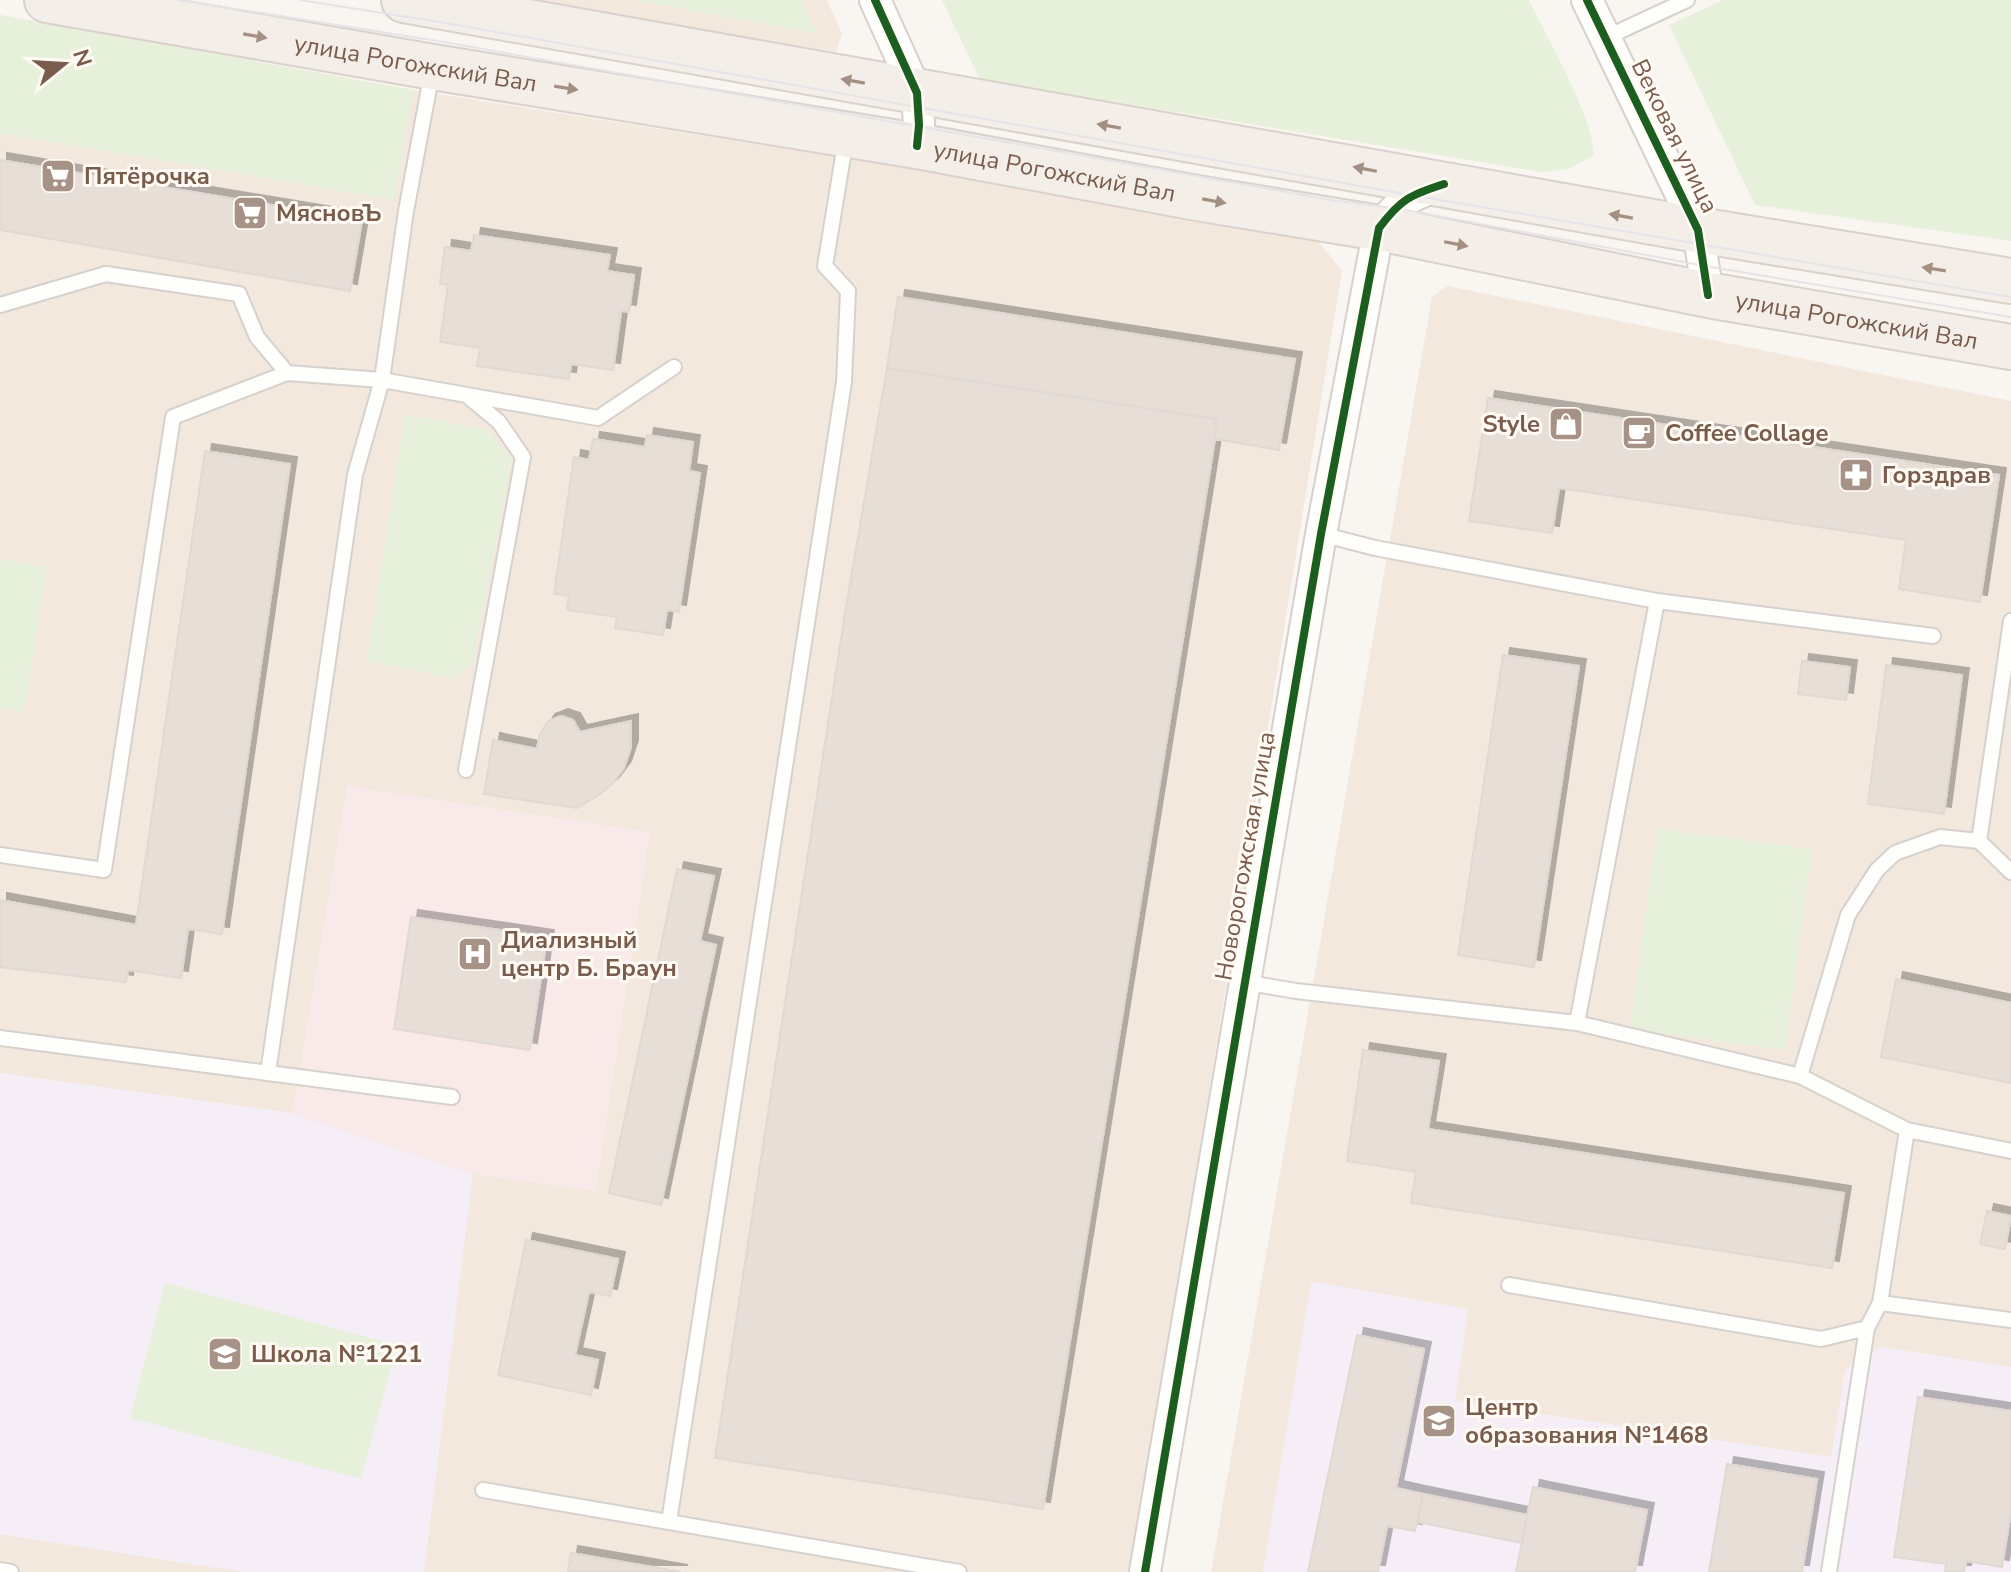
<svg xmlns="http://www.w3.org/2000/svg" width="2011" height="1572" viewBox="0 0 2011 1572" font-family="'Nunito Sans',sans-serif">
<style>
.residential{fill:#f2e8de}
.commercial{fill:#f6e8e1}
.education{fill:#f6eef6}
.medical{fill:#fae9e9}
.green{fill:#e7f0db}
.building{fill:#e6ded7;stroke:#e2d8d2;stroke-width:2;filter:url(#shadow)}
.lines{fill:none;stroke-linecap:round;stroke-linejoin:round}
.service-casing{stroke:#d7d1cb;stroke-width:18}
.minor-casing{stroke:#d7d1cb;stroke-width:34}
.primary-casing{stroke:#dad1cc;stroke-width:48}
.service{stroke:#fefefd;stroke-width:14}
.minor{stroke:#fefefd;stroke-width:30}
.primary{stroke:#f3eee8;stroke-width:44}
.tram{stroke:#e6e3e7;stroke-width:2}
.cycleway-casing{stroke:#fffaf3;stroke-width:13}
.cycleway{stroke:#1b5e20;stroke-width:8}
.oneway{fill:#a48f83}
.labels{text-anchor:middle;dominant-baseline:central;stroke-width:6;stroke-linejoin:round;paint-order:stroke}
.street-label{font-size:24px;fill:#7a5c4d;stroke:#fffaf3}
.poi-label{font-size:24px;font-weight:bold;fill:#7a5c4d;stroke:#fffaf3;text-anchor:start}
</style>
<defs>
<filter id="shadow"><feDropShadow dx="7" dy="-7" stdDeviation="0" flood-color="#0004"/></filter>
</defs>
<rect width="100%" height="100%" fill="#f9f5f0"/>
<path class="residential" d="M 519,0 L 827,0 L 842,34 L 836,52 Z
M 0,15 L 413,90 L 1311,232 L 1342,271 L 1131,1572 L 0,1572 Z
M 1448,286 L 2011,401 L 2011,1572 L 1211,1572 L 1432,297 Z"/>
<path class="commercial" d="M 2011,892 L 2011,992 L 1996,990 Z"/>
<path class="education" d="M 0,1073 L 292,1113 L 473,1174 L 424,1572 L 242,1572 L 0,1534 Z
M 1311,1281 L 1468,1309 L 1455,1401 L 1831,1457 L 1845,1370 L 1881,1347 L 2011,1367 L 2011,1572 L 1263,1572 Z"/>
<path class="medical" d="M 347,786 L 650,832 L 596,1191 L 473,1174 L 292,1113 Z"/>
<path class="green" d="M 633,0 L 801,0 L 817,33 Z
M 942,0 L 1529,0 C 1544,32 1598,125 1593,156 L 1569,169 L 1542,172 L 980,80 Z
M 1723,0 L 2011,0 L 2011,241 L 1755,205 L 1669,25 Z
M 0,15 L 413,90 L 394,200 L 0,133 Z
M 405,415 L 487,430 L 512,459 L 472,664 L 455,678 L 367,661 Z
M 0,559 L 47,567 L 24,712 L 0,708 Z
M 1657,829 L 1812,849 L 1785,1050 L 1630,1029 Z
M 165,1283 L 397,1345 L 361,1479 L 130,1418 Z"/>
<path class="building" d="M 0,160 L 362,220 L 350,291 L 0,230 Z
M 474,235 L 610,255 L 607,271 L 634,275 L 629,312 L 621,311 L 613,370 L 571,364 L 569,379 L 477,366 L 480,348 L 440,342 L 448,285 L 440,284 L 445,247 L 471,251 Z
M 898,297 L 1295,359 L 1279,450 L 1215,439 L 1216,419 L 887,368 Z
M 887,368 L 1216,419 L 1215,439 L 1043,1509 L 715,1458 L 846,607 Z
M 1488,398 L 1999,475 L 1980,602 L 1899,589 L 1906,540 L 1559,488 L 1552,533 L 1469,521 Z
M 647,435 L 693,442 L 689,471 L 700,473 L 679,612 L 667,610 L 663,635 L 615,628 L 617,617 L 567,610 L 569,596 L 554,594 L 574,457 L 589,460 L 593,439 L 645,447 Z
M 205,451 L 290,464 L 222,934 L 188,929 L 181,978 L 128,970 L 126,982 L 0,967 L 0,900 L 136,925 Z
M 1503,655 L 1579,666 L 1534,967 L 1458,955 Z
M 1802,661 L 1850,667 L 1846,700 L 1798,694 Z
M 1886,665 L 1962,675 L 1944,814 L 1868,804 Z
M 561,716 L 573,720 L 580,732 L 631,721 L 631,747 L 624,768 L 612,784 L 599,795 L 577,808 L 484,794 L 493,740 L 537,749 L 540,734 L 548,721 Z
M 677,869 L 714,876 L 700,941 L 716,945 L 661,1205 L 609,1193 Z
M 411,917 L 547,937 L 530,1050 L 394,1029 Z
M 1896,979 L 2011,1003 L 2011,1083 L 1881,1057 Z
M 1363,1050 L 1439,1061 L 1428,1129 L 1844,1193 L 1832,1268 L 1411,1203 L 1416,1172 L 1347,1161 Z
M 1987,1211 L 2011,1216 L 2005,1249 L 1980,1244 Z
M 526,1240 L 618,1259 L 610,1296 L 589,1292 L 575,1355 L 598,1360 L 591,1395 L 498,1375 Z
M 1357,1335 L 1424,1349 L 1396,1488 L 1423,1494 L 1415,1531 L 1387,1526 L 1378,1572 L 1308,1572 Z
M 1918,1397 L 2011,1411 L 2011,1510 L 2002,1567 L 1966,1561 L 1964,1572 L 1945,1572 L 1946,1564 L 1894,1557 Z
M 1727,1464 L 1817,1479 L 1802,1572 L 1709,1572 Z
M 1533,1487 L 1647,1510 L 1635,1572 L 1516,1572 Z
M 1423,1494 L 1527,1515 L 1522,1543 L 1418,1522 Z
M 571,1553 L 681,1572 L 568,1572 Z"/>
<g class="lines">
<g class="service-casing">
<path id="service" d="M 1605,38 L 1687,0
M 0,305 L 106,274 L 239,294 L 257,337 L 287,373 L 382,380 L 598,418 L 674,367
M 1321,534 L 1375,548 L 1657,601 L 1933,636
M 466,770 L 523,457 L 499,422 L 470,398
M 1979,841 L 2011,621
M 0,855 L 104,870 L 173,417 L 287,373
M 1243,982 L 1296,991 L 1577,1023 L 1800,1076 L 1907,1130
M 1577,1023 L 1657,601
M 0,1038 L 268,1073 L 355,475 L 382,380 L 406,211 L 432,72
M 268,1073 L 452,1097
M 1800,1076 L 1848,915 L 1877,870 L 1895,853 L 1940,837 L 1979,841 L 2011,872
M 2011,1151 L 1907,1130 L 1880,1303 L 2011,1320
M 1509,1285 L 1821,1339 L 1867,1328 L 1880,1303
M 483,1490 L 959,1572
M 669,1522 L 844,382 L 848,291 L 825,266 L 846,138
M 0,1570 L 11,1572
M 1829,1572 L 1867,1328"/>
</g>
<g class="minor-casing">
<path id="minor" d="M 875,0 L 917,93 L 919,125 L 917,146
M 1587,0 L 1698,230 L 1708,295
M 1145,1572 L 1321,534 L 1379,228 C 1399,202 1410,195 1441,185"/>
</g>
<g class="primary-casing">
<g id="primary">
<path id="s1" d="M 47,0 L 433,67 L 917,146 L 1197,198 L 1379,228 L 1708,295 L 2011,347"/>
<path d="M 404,0 L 1698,230 L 2011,281"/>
</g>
</g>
<use href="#service" class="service"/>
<use href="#minor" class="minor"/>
<use href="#primary" class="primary"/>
<path class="tram" d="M 179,0 L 444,42 L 1337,201 L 1395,208 L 1705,266 L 2011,317
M 300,0 L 446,23 L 1411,195 L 2011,297"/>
<g class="cycleway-casing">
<path id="cycleway" d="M 875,0 L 917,93 L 919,125 L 917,146
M 1587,0 L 1698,230 L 1708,295
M 1145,1572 L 1321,534 L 1379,228 C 1401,199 1410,195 1444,184"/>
</g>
<use href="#cycleway" class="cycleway"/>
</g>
<defs><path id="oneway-solid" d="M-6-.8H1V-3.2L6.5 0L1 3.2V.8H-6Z" transform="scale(2)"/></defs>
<g class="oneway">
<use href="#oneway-solid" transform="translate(255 36) rotate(10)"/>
<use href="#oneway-solid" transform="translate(853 81) rotate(-170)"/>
<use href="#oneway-solid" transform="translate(566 88) rotate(9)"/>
<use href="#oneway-solid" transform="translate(1109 126) rotate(-170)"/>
<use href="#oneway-solid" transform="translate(1365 169) rotate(-169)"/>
<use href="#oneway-solid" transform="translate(1214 201) rotate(10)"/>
<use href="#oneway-solid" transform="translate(1621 216) rotate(-170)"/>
<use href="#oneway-solid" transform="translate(1456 244) rotate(11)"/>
<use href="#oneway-solid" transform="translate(1934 269) rotate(-171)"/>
</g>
<defs>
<g id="supermarket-square" transform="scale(1.8)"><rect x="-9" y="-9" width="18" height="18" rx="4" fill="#a69286" stroke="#fffaf3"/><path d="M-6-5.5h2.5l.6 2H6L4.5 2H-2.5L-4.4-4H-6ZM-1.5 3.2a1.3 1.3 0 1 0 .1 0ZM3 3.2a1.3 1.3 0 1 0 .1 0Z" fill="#fff"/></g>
<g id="shop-square" transform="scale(1.8)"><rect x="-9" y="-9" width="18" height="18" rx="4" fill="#a69286" stroke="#fffaf3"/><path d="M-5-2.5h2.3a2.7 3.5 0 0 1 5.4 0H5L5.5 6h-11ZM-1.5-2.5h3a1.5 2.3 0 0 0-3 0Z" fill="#fff"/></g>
<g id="cafe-square" transform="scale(1.8)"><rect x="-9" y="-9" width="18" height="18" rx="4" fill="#a69286" stroke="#fffaf3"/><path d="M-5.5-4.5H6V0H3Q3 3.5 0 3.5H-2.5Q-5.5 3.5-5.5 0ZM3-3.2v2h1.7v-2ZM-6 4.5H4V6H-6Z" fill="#fff"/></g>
<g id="pharmacy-square" transform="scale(1.8)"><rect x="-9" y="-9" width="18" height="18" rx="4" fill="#a69286" stroke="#fffaf3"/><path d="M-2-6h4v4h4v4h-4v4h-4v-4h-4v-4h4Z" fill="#fff"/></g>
<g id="hospital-square" transform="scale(1.8)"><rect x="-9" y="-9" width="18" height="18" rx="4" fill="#a69286" stroke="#fffaf3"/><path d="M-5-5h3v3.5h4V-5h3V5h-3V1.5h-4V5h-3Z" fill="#fff"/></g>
<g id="school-square" transform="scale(1.8)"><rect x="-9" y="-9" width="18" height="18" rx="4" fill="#a69286" stroke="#fffaf3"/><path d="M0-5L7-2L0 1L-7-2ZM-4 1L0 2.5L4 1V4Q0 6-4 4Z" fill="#fff"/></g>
</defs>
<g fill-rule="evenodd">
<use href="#supermarket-square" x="58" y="176"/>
<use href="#supermarket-square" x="250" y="213"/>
<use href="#shop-square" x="1566" y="424"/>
<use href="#cafe-square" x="1639" y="433"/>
<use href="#pharmacy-square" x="1856" y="475"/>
<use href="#hospital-square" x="475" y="954"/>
<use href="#school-square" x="225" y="1354"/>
<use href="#school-square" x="1439" y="1421"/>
</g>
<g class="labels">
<g class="street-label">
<text stroke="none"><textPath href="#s1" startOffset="374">улица Рогожский Вал</textPath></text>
<text transform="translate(1675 136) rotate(64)">Вековая улица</text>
<text stroke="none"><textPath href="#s1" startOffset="1022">улица Рогожский Вал</textPath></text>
<text stroke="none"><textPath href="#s1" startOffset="1838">улица Рогожский Вал</textPath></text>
<text transform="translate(1245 856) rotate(-80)">Новорогожская улица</text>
</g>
<g class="poi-label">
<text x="84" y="176">Пятёрочка</text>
<text x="276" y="213">МясновЪ</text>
<text x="1540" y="424" text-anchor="end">Style</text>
<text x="1665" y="433">Coffee Collage</text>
<text x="1882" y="475">Горздрав</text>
<text x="501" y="940">Диализный<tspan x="501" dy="28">центр Б. Браун</tspan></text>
<text x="251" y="1354">Школа №1221</text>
<text x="1465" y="1407">Центр<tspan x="1465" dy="28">образования №1468</tspan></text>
</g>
</g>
<g transform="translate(64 64) rotate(72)" stroke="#fffaf3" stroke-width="6" paint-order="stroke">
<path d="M0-6L14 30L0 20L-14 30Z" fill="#7a5c4d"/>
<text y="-12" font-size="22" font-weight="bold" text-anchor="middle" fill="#7a5c4d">N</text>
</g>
</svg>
